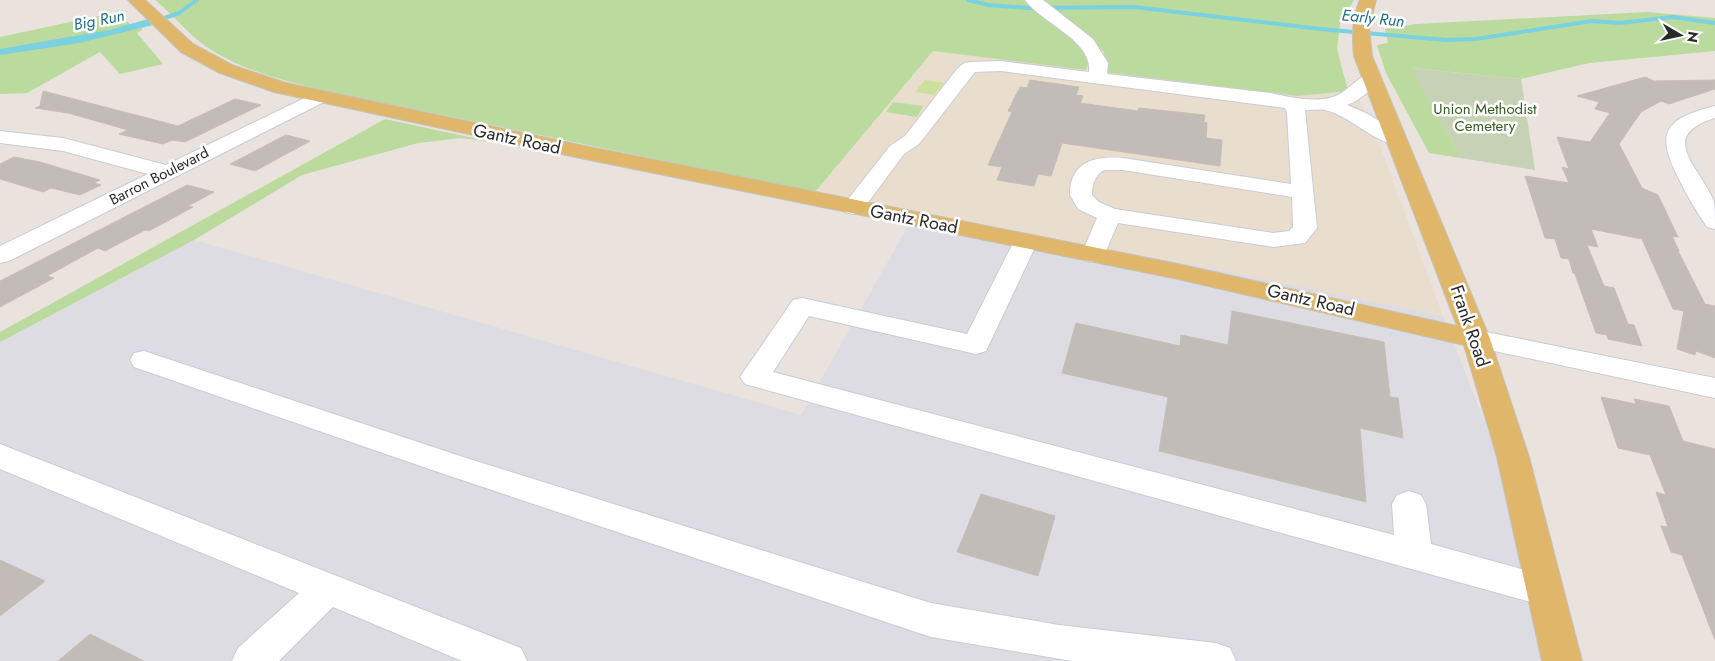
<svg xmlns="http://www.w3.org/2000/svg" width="1715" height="661" viewBox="0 0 1715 661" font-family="Jost,sans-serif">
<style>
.industrial{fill:#dddce3}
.education{fill:#e9ddcd}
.green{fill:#bada9e}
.cemetery{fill:#c6d1b5}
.pitch{fill:#cbe09b}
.water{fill:#7ad1e0}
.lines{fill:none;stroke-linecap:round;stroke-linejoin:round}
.stream{stroke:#7ad1e0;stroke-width:4}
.building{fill:#c2bcb9;stroke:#c5beb6}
.minor-casing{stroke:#c8ccd5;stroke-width:2}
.major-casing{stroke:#c3c3c3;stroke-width:2}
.minor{fill:#fff;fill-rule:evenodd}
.major{fill:#e0b76a;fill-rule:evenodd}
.labels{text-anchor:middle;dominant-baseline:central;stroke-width:5;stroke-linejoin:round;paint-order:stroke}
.far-park-label{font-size:15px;fill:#355d21;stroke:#fff}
.far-street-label{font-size:15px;fill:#292929;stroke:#fff}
.far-water-label{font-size:16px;font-style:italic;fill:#1c708a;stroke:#fff}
.street-label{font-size:18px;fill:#292929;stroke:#fff}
</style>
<rect width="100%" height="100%" fill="#eae2dc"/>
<path class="industrial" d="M 916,212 L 1224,271 L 1443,316 L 1541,566 L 1561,661 L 0,661 L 0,342 L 194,240 L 801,415 Z"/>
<path class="education" d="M 933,51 L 1298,96 L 1355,90 L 1380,146 L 1443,316 L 1224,271 L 815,192 Z"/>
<path class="green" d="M 155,0 L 1025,0 L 1084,46 L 1090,59 L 1086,70 L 933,51 L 815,192 L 317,89 C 276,78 234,68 200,42 C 184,29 171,13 155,0 Z
M 1037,0 L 1354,0 L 1340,24 L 1337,49 L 1348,91 L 1298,96 L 1103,72 L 1106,60 L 1103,51 Z
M 117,12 L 135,29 L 142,28 L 142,30 L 137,33 L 163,64 L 120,74 L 100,52 L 27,93 L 0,94 L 0,37 Z
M 1647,12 L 1715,18 L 1715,51 L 1589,63 L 1521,79 L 1412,68 L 1461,158 L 1429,153 L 1386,73 L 1377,45 L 1388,43 L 1385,29 L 1417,24 Z
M 893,102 L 923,106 L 917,117 L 886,112 Z
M 385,119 L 492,142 L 461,138 L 418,143 L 302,175 L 194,240 L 0,342 L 0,332 Z"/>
<path class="cemetery" d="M 1411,68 L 1521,79 L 1535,170 L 1461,158 Z"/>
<path class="pitch" d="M 925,80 L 944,83 L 934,95 L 915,92 Z"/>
<path class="water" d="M 152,18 L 157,24 L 79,43 L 0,55 L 0,49 L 109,30 Z"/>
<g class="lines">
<path class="stream" d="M 968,0 L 988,5 L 1029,8 L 1134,7 L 1320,29 L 1446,40 L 1476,39 L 1592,21 L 1619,23 L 1673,17 L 1715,23
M 159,20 L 179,13 L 197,0"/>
</g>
<path class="building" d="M 1645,77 L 1654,81 L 1715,80 L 1715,89 L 1669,104 L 1661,101 L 1641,112 L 1619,144 L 1642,188 L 1658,195 L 1678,237 L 1672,236 L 1679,251 L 1678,251 L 1705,304 L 1715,306 L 1715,358 L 1696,351 L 1695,355 L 1677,349 L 1684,311 L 1673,309 L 1642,239 L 1591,229 L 1598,247 L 1587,245 L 1604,286 L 1614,288 L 1628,324 L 1634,325 L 1642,346 L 1608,339 L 1607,335 L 1596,333 L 1575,274 L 1573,273 L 1569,259 L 1561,258 L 1555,239 L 1545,238 L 1525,176 L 1569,183 L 1562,167 L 1569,169 L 1557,137 L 1590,142 L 1610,113 L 1595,109 L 1599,102 L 1577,96 Z
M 1030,80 L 1079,87 L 1076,95 L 1083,96 L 1080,103 L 1138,111 L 1139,108 L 1205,115 L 1204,122 L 1207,123 L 1206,138 L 1222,140 L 1220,166 L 1062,143 L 1051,176 L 1038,174 L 1034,186 L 997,180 L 1002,167 L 988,165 L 1012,112 L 1008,111 L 1020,87 L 1027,88 Z
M 43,91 L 178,126 L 235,99 L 261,105 L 185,142 L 172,140 L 163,144 L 119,134 L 128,130 L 68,113 L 35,108 L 40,106 Z
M 286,135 L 310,141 L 255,171 L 230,164 Z
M 14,157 L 40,162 L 100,180 L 94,183 L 101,185 L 80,195 L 51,188 L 43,192 L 0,179 L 0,164 Z
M 187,185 L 214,192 L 188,206 L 193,207 L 149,231 L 145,230 L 105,251 L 98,248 L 47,276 L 54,278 L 0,307 L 0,281 Z
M 1232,311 L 1384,342 L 1390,397 L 1398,398 L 1403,438 L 1360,428 L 1366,502 L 1159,451 L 1168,397 L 1062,373 L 1076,323 L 1180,346 L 1181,335 L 1228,345 Z
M 1601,397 L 1636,404 L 1634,399 L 1669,406 L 1683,441 L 1715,449 L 1715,640 L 1682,555 L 1671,552 L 1661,526 L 1668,527 L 1656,492 L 1666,495 L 1650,455 L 1618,448 Z
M 981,494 L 1055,516 L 1038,576 L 957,552 Z
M 0,560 L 45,581 L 0,616 Z
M 90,634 L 144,661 L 58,661 Z"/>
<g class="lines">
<g class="minor-casing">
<path id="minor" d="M 1025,0 L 1043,0 L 1093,39 L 1108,63 L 1107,74 L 1270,93 C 1289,97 1313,103 1333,97 C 1350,92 1359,71 1377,75 L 1380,79 C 1373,89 1359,101 1347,105 L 1366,113 L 1404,136 L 1407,140 L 1404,144 C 1382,150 1350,115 1325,110 C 1319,109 1312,110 1305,110 L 1317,228 L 1305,243 L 1273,247 L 1118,223 L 1102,260 L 1093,262 L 1084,260 L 1081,255 L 1097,218 L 1078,209 L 1070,195 C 1070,161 1095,156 1123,158 L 1291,184 L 1287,113 L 1285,108 L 1001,71 L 975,72 L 919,144 L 904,154 L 861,212 L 853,214 L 845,212 L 842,207 L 890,146 L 905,136 L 957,69 L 964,63 L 970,62 L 1001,61 L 1089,72 C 1093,40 1041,23 1025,0 ZM 1104,170 L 1123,170 L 1292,197 L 1293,227 L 1289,231 L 1273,233 L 1115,209 L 1099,202 L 1092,195 C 1092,185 1095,175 1104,170 Z
M 319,91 L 326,93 L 328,97 L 326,101 L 9,261 L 0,263 L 0,246 L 148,174 L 63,151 L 0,143 L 0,131 L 63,138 L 166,165 Z
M 1715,106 L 1715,118 C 1655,136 1702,169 1714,202 C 1715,209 1715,221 1715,229 L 1707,227 C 1696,211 1686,194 1678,177 C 1654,131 1667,118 1715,106 Z
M 1026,234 L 1035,236 L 1038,241 L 986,351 L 976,354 L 809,316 L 773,372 L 1394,535 L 1392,504 L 1397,495 L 1409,491 L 1421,495 L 1426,504 L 1431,544 L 1558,579 L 1563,590 L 1558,601 L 1545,606 L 745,384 L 740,377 L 793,300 L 802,298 L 967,334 L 1014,241 L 1017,236 Z
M 1476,330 L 1715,378 L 1715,398 L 1466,345 L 1462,339 L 1466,333 Z
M 144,351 L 460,456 L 931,603 L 1059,625 L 1216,643 L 1230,648 L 1236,661 L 1072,661 L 931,637 L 438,472 L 134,367 L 130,360 L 134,353 Z
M 0,444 L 521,648 L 527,661 L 462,661 L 333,607 L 279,661 L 232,661 L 238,648 L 299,593 L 0,469 Z"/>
</g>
<g class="major-casing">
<path id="major" d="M 128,0 L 145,0 L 193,44 L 232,65 L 286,83 L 580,145 L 1178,264 L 1457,326 L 1354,56 C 1352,36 1352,18 1360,0 L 1376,0 L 1369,27 L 1372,56 L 1490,339 L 1529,457 L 1582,661 L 1542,661 L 1497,457 L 1464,345 L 1178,279 L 580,158 L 274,92 L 220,73 L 181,52 Z"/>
</g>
<use href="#minor" class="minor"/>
<use href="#major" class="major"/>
</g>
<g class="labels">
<g class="far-park-label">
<text x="1485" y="109">Union Methodist<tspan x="1485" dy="17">Cemetery</tspan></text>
</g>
<g class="far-street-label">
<text transform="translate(159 176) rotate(-27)">Barron Boulevard</text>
</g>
<g class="far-water-label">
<text transform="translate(1373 18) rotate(6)">Early Run</text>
<text transform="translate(99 20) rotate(-11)">Big Run</text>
</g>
<g class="street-label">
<text transform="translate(517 139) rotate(12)">Gantz Road</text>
<text transform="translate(914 219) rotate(11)">Gantz Road</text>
<text transform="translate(1311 300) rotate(13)">Gantz Road</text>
<text transform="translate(1470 326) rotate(71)">Frank Road</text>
</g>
</g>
<g transform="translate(1680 35) rotate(99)" stroke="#ffffff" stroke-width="4" paint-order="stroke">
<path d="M0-4L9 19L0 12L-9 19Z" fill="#292929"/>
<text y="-8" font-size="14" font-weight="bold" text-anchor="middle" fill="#292929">N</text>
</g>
</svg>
